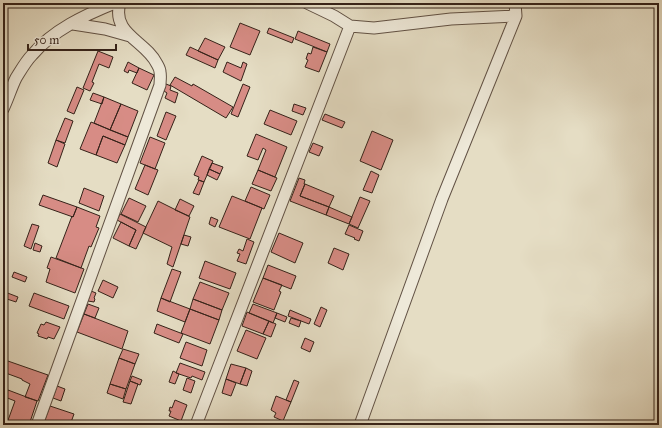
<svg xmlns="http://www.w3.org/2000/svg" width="662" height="428" viewBox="0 0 662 428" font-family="'IM FELL Great Primer',serif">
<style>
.building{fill:#d78c85;stroke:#352219}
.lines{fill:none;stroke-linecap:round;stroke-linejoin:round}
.minor-casing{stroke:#615144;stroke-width:13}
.minor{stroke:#eee9d9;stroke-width:11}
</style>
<rect width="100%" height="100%" fill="#e5ddc4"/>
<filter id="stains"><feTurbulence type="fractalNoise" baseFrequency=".005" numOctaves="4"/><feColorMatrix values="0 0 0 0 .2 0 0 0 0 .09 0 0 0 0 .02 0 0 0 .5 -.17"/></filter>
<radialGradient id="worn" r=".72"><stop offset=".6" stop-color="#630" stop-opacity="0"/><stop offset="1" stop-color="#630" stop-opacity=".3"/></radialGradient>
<path class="building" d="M 240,23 L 260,31 L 250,55 L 230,47 Z
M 269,28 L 294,38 L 292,43 L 267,33 Z
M 298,31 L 330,44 L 327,52 L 295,39 Z
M 205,38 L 225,47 L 218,60 L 198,51 Z
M 190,47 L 218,60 L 215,68 L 186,55 Z
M 313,47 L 327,52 L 319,72 L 305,67 L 308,60 L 306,59 L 308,53 L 311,54 Z
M 98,51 L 113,57 L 109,68 L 99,64 L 92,82 L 94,83 L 90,91 L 83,88 Z
M 128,62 L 139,68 L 137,73 L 129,70 L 128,73 L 124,71 Z
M 227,62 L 241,68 L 243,62 L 247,64 L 241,81 L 223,72 Z
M 139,68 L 154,75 L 147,90 L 132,83 Z
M 175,77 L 192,86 L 193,84 L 233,107 L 226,118 L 170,85 Z
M 166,84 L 171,86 L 170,90 L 178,93 L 175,103 L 165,98 L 167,93 L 164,91 Z
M 243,84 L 250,87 L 238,117 L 231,114 Z
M 77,87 L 84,90 L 74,114 L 67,111 Z
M 93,93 L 104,97 L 102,104 L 90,100 Z
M 104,97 L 121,104 L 110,130 L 94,123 Z
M 121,104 L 138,111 L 128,137 L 110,130 Z
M 294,104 L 306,108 L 303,115 L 292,111 Z
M 270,110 L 297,121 L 291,135 L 264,124 Z
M 166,112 L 176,116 L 166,140 L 157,136 Z
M 325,114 L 345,122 L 342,128 L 322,120 Z
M 65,118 L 73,121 L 65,143 L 56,140 Z
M 91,122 L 128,137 L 125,145 L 103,136 L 96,155 L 80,149 Z
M 372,131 L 393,140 L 381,170 L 360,161 Z
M 256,134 L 287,147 L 275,177 L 258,170 L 266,150 L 263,148 L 258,160 L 247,156 Z
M 103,136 L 125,145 L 117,163 L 96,155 Z
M 150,137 L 165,143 L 155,169 L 140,163 Z
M 56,140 L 65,144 L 57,167 L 48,163 Z
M 313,143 L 323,147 L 319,156 L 309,152 Z
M 202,156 L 213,161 L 204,182 L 198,180 L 199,177 L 194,175 Z
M 212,163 L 223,167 L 220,174 L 209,169 Z
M 145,165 L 158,170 L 148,195 L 135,189 Z
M 209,169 L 220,174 L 217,180 L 207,175 Z
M 258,170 L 277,178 L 271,191 L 252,184 Z
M 371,171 L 379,175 L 372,193 L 363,190 Z
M 299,178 L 305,180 L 304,184 L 305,184 L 300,196 L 329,207 L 326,215 L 290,201 Z
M 199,180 L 204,182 L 199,195 L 193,193 Z
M 305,184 L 334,196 L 329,207 L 300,196 Z
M 251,187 L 270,195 L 264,209 L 245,201 Z
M 84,188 L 104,196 L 99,211 L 79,203 Z
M 43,195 L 77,207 L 73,217 L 39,205 Z
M 232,196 L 262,208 L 250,239 L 219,227 Z
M 360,197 L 370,201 L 358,228 L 349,224 Z
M 129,198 L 146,206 L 138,222 L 121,214 Z
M 180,199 L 194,206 L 189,216 L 175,210 Z
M 158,201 L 190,217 L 173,267 L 167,264 L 172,247 L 143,233 Z
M 77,207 L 100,216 L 96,227 L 99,228 L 91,247 L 89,246 L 81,268 L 56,258 L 72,216 L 73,217 Z
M 329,207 L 352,217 L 349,224 L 326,215 Z
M 120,214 L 146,227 L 136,249 L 129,246 L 136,230 L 117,220 Z
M 211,217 L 218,220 L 215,227 L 209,224 Z
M 121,222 L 136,230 L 129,246 L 113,238 Z
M 32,224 L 39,226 L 31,249 L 24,246 Z
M 349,225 L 363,231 L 359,241 L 354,239 L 355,238 L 345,234 Z
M 279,233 L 303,243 L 295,263 L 271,252 Z
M 184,235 L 191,237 L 188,246 L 181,244 Z
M 247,239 L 254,242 L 246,264 L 237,261 L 240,254 L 237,253 L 239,249 L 243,251 Z
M 35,243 L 42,246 L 40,252 L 33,250 Z
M 334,248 L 349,254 L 343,270 L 328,263 Z
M 51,257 L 84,269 L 75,293 L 46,282 L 50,269 L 47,268 Z
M 205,261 L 236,273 L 230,289 L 199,278 Z
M 268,265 L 296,276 L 291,289 L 263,278 Z
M 172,269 L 181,272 L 170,302 L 161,298 Z
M 14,272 L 27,277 L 25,282 L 12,277 Z
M 263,278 L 282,285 L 279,291 L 281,292 L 274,310 L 253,302 Z
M 103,280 L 118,287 L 113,298 L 98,291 Z
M 200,282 L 229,293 L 222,310 L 193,299 Z
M 91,291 L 96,293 L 94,298 L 95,299 L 94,302 L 88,301 Z
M 5,292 L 18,297 L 16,302 L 4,298 Z
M 34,293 L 69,306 L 64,319 L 29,306 Z
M 161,298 L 190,309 L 185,322 L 157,311 Z
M 193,299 L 222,310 L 219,320 L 190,309 Z
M 88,304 L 99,308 L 95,318 L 84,314 Z
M 253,304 L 277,313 L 273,323 L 249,313 Z
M 321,307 L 327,310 L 320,327 L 314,324 Z
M 190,309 L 219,320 L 210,344 L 181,333 Z
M 290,310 L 311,319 L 309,324 L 288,316 Z
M 247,312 L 269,321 L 263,334 L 242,326 Z
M 277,313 L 287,317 L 285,322 L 275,318 Z
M 84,314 L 128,331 L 122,349 L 77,332 Z
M 291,318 L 301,321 L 299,327 L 289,323 Z
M 269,321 L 276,324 L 271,337 L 263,334 Z
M 46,322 L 60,327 L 54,339 L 48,337 L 47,339 L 38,336 L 39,334 L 37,333 L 41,324 L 44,325 Z
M 157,324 L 183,334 L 179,343 L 154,333 Z
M 246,330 L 266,338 L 257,359 L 237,351 Z
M 305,338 L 314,342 L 310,352 L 301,348 Z
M 186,342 L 207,350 L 202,366 L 180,358 Z
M 123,349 L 139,354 L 135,364 L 119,358 Z
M 119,358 L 135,364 L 126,389 L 110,384 Z
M 5,360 L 48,375 L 38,401 L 25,397 L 30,384 L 22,380 L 22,379 L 3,372 L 3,366 Z
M 180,363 L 205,372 L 202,380 L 192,376 L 191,378 L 176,373 Z
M 231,364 L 246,368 L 240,384 L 226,379 Z
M 246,368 L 252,371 L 247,386 L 240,384 Z
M 173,371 L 179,374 L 175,384 L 169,382 Z
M 132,376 L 142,380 L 140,385 L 130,381 Z
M 187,378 L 195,381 L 191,393 L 183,390 Z
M 226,379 L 236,383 L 231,396 L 222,393 Z
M 294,380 L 299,382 L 291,402 L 286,400 Z
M 130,381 L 138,384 L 131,404 L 123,402 Z
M 110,384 L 126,389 L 123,399 L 107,393 Z
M 57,386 L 65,389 L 61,401 L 53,398 Z
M 8,390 L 37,401 L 29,425 L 9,425 L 10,424 L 7,423 L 15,401 L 5,397 Z
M 276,396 L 291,402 L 283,421 L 274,417 L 276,413 L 271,410 Z
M 175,400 L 187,405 L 181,421 L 169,416 L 171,411 L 169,411 L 170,407 L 172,408 Z
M 50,406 L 74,414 L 70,425 L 43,425 Z"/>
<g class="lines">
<g class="minor-casing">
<path id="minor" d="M 307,3 L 334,16 L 350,26 L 374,28 L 451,19 L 516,16
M 73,24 L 105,29 L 130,36
M 3,109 C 8,99 11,88 16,78 C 21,70 26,61 32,55 C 53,30 85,15 115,3
M 37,425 L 160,85 C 160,81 161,76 160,72 C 160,69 158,66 157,64 C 146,41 111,34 120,3
M 196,425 L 350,26
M 360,425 L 442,199 L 516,16 L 515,3"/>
</g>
<use href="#minor" class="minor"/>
</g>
<rect width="662" height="428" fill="none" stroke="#e5ddc4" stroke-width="16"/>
<rect x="4" y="4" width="654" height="420" fill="none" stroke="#352219" stroke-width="2"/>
<rect x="8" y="8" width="646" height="412" fill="none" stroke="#352219"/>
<path d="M28 44v6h88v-6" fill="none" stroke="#352219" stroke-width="2"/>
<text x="34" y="44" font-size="12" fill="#352219" stroke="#eee9d9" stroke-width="3" paint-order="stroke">50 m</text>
<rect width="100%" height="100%" filter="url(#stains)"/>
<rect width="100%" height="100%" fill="url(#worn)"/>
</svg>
